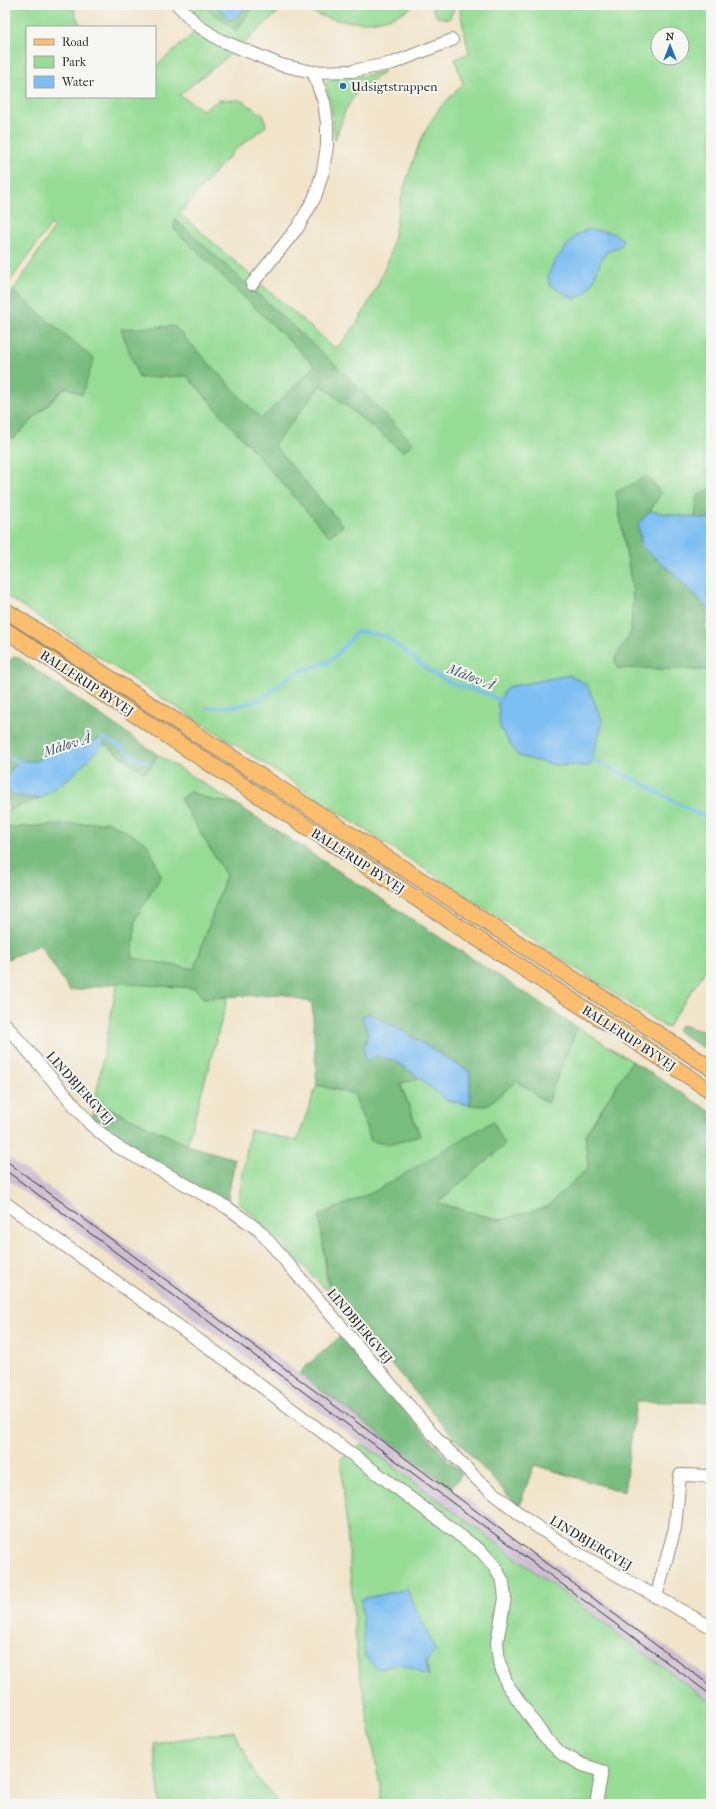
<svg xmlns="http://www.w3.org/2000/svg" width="716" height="1809" viewBox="0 0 716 1809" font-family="'IM FELL French Canon',serif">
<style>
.industrial{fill:#cebed2}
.green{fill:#96dc95;stroke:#608460;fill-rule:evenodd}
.forest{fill:#78bc7e;stroke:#527454}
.water{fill:#7cbef2;stroke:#54748e}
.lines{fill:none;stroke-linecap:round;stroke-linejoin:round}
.stream{stroke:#7cbef2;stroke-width:3.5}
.minor-casing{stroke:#8e887a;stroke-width:14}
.major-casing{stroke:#8e887a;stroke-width:17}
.minor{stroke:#fff;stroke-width:12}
.major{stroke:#fabe6e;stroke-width:15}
.tram{stroke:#2b2b2b;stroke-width:1}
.poi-dot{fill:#1f6fb2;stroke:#f6f6f2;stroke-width:1.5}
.labels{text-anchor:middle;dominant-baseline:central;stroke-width:4;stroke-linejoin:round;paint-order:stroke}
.poi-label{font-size:13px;fill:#2b2b2b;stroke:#f6f6f2;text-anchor:start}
.street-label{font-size:13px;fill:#2b2b2b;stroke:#f6f6f2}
.water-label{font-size:14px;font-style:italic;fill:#435767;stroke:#f6f6f2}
</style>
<rect width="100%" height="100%" fill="#f6f6f2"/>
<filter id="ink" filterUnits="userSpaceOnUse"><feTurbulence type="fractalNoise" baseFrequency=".025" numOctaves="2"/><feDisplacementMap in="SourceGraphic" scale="8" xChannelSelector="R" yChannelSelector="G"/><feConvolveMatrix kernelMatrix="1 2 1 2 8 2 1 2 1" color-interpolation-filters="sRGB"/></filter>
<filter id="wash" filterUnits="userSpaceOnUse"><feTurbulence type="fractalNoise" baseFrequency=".012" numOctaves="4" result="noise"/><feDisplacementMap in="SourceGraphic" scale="16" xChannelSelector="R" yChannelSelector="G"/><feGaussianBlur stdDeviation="0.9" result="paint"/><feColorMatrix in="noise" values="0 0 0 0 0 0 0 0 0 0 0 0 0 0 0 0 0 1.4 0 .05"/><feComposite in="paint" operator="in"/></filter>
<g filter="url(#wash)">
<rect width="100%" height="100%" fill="#f1e4c9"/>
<path class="industrial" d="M 5,1155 L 711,1680 L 711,1703 L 5,1178 Z"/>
<path class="green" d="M 5,5 L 73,5 L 77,19 L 83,27 L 27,27 L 27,97 L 155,97 L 155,67 L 195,32 L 234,52 L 179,95 L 203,110 L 220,100 L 241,100 L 264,116 L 266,126 L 235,150 L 212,175 L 180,214 L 336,349 L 357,323 L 375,291 L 389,259 L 403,191 L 419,144 L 431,121 L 442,105 L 463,84 L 455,59 L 469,53 L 460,11 L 463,5 L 711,5 L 711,488 L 697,497 L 695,518 L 650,511 L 661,493 L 616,492 L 633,593 L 631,632 L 615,658 L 617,668 L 710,670 L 711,669 L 711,962 L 667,1028 L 222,736 L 143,686 L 5,595 L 5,436 L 14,438 L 94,360 L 13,291 L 54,228 L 51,224 L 5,288 ZM 658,34 L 682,34 L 682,58 L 658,58 ZM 175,219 L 413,443 L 403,452 L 321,385 L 273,445 L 343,526 L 329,536 L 187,376 L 174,326 L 261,420 L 315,366 L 175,229 Z
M 185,5 L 203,5 L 236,31 L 255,5 L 286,5 L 241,46 L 209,30 Z
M 298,5 L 415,5 C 381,30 332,26 298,5 Z
M 431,5 L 456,5 L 449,19 L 437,17 Z
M 385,71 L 357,92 L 345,111 L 335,140 L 331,104 L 326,85 L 327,81 L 334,78 L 357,77 Z
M 104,744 L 145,773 L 158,755 L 236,804 L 211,800 L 191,792 L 180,799 L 226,875 L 194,969 L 132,958 L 136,918 L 161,876 L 109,822 L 5,828 L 5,811 L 40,798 L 72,776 Z
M 117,983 L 195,988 L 203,998 L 228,997 L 187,1145 L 95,1101 Z
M 577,1027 L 632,1061 L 585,1135 L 588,1168 L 547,1207 L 500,1220 L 437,1203 L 505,1145 L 374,1192 L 320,1215 L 328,1292 L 267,1228 L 238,1202 L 250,1130 L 297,1141 L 317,1085 L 354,1094 L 371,1141 L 420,1135 L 400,1083 L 421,1079 L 445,1100 L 470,1105 L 485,1106 L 517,1080 L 547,1103 Z
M 363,1444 L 711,1703 L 711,1804 L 380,1804 L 380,1786 L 357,1657 L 341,1459 Z
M 234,1731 L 257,1778 L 277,1799 L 278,1804 L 160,1804 L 154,1743 Z"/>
<path class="forest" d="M 203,5 L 255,5 L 236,31 Z
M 175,219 L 341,370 L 413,443 L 403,452 L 321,385 L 274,445 L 343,526 L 329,536 L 187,376 L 139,378 L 121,329 L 174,326 L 261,419 L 315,366 L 174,229 Z
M 13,291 L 94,359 L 82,395 L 65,387 L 14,438 L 5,436 L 5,303 Z
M 647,476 L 661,493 L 650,511 L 638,524 L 642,547 L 673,573 L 709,611 L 705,628 L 711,633 L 710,670 L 617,668 L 615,658 L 631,632 L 633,593 L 616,492 Z
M 711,488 L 711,519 L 695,518 L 697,497 Z
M 16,656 L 158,755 L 145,773 L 98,739 L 83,747 L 65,747 L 34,761 L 19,761 L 14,768 L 23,798 L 40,798 L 9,810 L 5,793 L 5,663 Z
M 190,792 L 211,800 L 236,804 L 577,1027 L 547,1103 L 517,1081 L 486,1106 L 470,1105 L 470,1072 L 394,1026 L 370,1014 L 362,1017 L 368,1034 L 364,1048 L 366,1062 L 376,1056 L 394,1060 L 421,1079 L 400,1083 L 420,1136 L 389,1145 L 371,1141 L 354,1094 L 317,1085 L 312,1003 L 282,994 L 203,998 L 195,988 L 117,983 L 70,991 L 40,945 L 5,960 L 5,828 L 109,822 L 147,843 L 161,876 L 136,918 L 132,958 L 194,969 L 226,875 L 180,799 Z
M 681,1025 L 711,1034 L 711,1053 L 677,1031 Z
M 632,1061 L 711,1112 L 711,1402 L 636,1402 L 624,1492 L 534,1465 L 519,1507 L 450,1433 L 330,1292 L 319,1215 L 374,1192 L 493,1121 L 505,1145 L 437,1203 L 500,1220 L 547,1207 L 588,1168 L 585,1135 Z
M 95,1101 L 187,1145 L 235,1159 L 227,1203 L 117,1143 L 92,1121 Z
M 341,1336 L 445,1457 L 462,1473 L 452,1488 L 300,1374 L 304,1368 Z"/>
<path class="water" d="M 217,5 L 243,5 L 245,9 L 230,21 Z
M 587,230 C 599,231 614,230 623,240 L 622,245 L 607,252 L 601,260 L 593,282 L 585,294 L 574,299 L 550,285 L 548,276 L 554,262 L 575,236 Z
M 650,511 L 679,516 L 711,519 L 711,611 L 673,573 L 642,547 L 638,524 Z
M 570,675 L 587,685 L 603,722 L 590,766 L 555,765 L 518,756 L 500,728 L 498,702 L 507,687 Z
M 99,739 L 104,744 L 72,776 L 40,798 L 14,796 L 7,789 L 7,775 L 19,761 L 34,761 L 65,747 L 83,747 Z
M 370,1014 L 394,1026 L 470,1072 L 470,1105 L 445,1100 L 421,1079 L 394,1060 L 376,1056 L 366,1062 L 364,1048 L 368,1034 L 362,1016 Z
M 407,1589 L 436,1651 L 426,1661 L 429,1676 L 401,1664 L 377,1669 L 365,1656 L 361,1599 Z"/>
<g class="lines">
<path class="stream" d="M 207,708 L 239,706 L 262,699 L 293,674 L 331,661 L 358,631 L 387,637 L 431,672 L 454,684 L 491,695 L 501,702
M 100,746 L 103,738 L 123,748 L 134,758 L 150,763
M 5,756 L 23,763
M 589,758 L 634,779 L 695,813 L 711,818"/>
</g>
</g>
<g filter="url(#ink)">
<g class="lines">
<g class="minor-casing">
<path id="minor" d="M 178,5 L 197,25 L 220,40 L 281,65 L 313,72 L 352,71 L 393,63 L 452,40
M 252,284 L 298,227 L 315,197 L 323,171 L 327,146 L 327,123 L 324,102 L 313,72
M 5,1024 L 91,1125 L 116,1146 L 228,1208 L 260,1231 L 438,1440 L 480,1482 L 527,1520 L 574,1551 L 711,1627
M 5,1203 L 225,1359 L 482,1552 L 496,1568 L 503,1582 L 505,1598 L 497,1642 L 499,1662 L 507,1684 L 545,1738 L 562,1754 L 583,1765 L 602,1771 L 596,1804
M 656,1597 L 675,1528 L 680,1475 L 711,1476"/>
</g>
<g class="major-casing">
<path id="major" d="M 5,610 L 711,1068
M 5,630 L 711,1091"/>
</g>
<use href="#minor" class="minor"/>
<use href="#major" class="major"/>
<path class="tram" d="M 5,1160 L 711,1686
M 5,1170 L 711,1695"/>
</g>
</g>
<circle class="poi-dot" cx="343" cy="86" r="4"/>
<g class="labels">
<g class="poi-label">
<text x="351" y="86">Udsigtstrappen</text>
</g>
<g class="street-label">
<text transform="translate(87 683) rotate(33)">BALLERUP BYVEJ</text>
<text transform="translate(358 861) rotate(33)">BALLERUP BYVEJ</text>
<text transform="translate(629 1038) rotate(33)">BALLERUP BYVEJ</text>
<text transform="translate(80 1088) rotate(48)">LINDBJERGVEJ</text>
<text transform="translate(360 1326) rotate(50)">LINDBJERGVEJ</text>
<text transform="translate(591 1543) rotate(31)">LINDBJERGVEJ</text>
</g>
<g class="water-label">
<text transform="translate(471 677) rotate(21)">Måløv Å</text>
<text transform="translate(67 745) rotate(-18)">Måløv Å</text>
</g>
</g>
<rect width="716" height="1809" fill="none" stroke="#f6f6f2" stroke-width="20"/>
<rect x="26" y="26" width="130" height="72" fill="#f6f6f2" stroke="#a5a5a2"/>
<rect x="34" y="39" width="20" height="6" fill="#fabe6e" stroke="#a5a5a2"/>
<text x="62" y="46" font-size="12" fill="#2b2b2b">Road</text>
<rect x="34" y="56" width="20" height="12" fill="#96dc95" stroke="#a5a5a2"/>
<text x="62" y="66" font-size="12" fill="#2b2b2b">Park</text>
<rect x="34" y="76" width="20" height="12" fill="#7cbef2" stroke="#a5a5a2"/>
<text x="62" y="86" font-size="12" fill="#2b2b2b">Water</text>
<g transform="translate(670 46)"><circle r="19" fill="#f6f6f2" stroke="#a5a5a2"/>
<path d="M0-3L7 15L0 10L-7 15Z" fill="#1f6fb2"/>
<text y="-6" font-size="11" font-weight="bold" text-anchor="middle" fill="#2b2b2b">N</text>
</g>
</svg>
